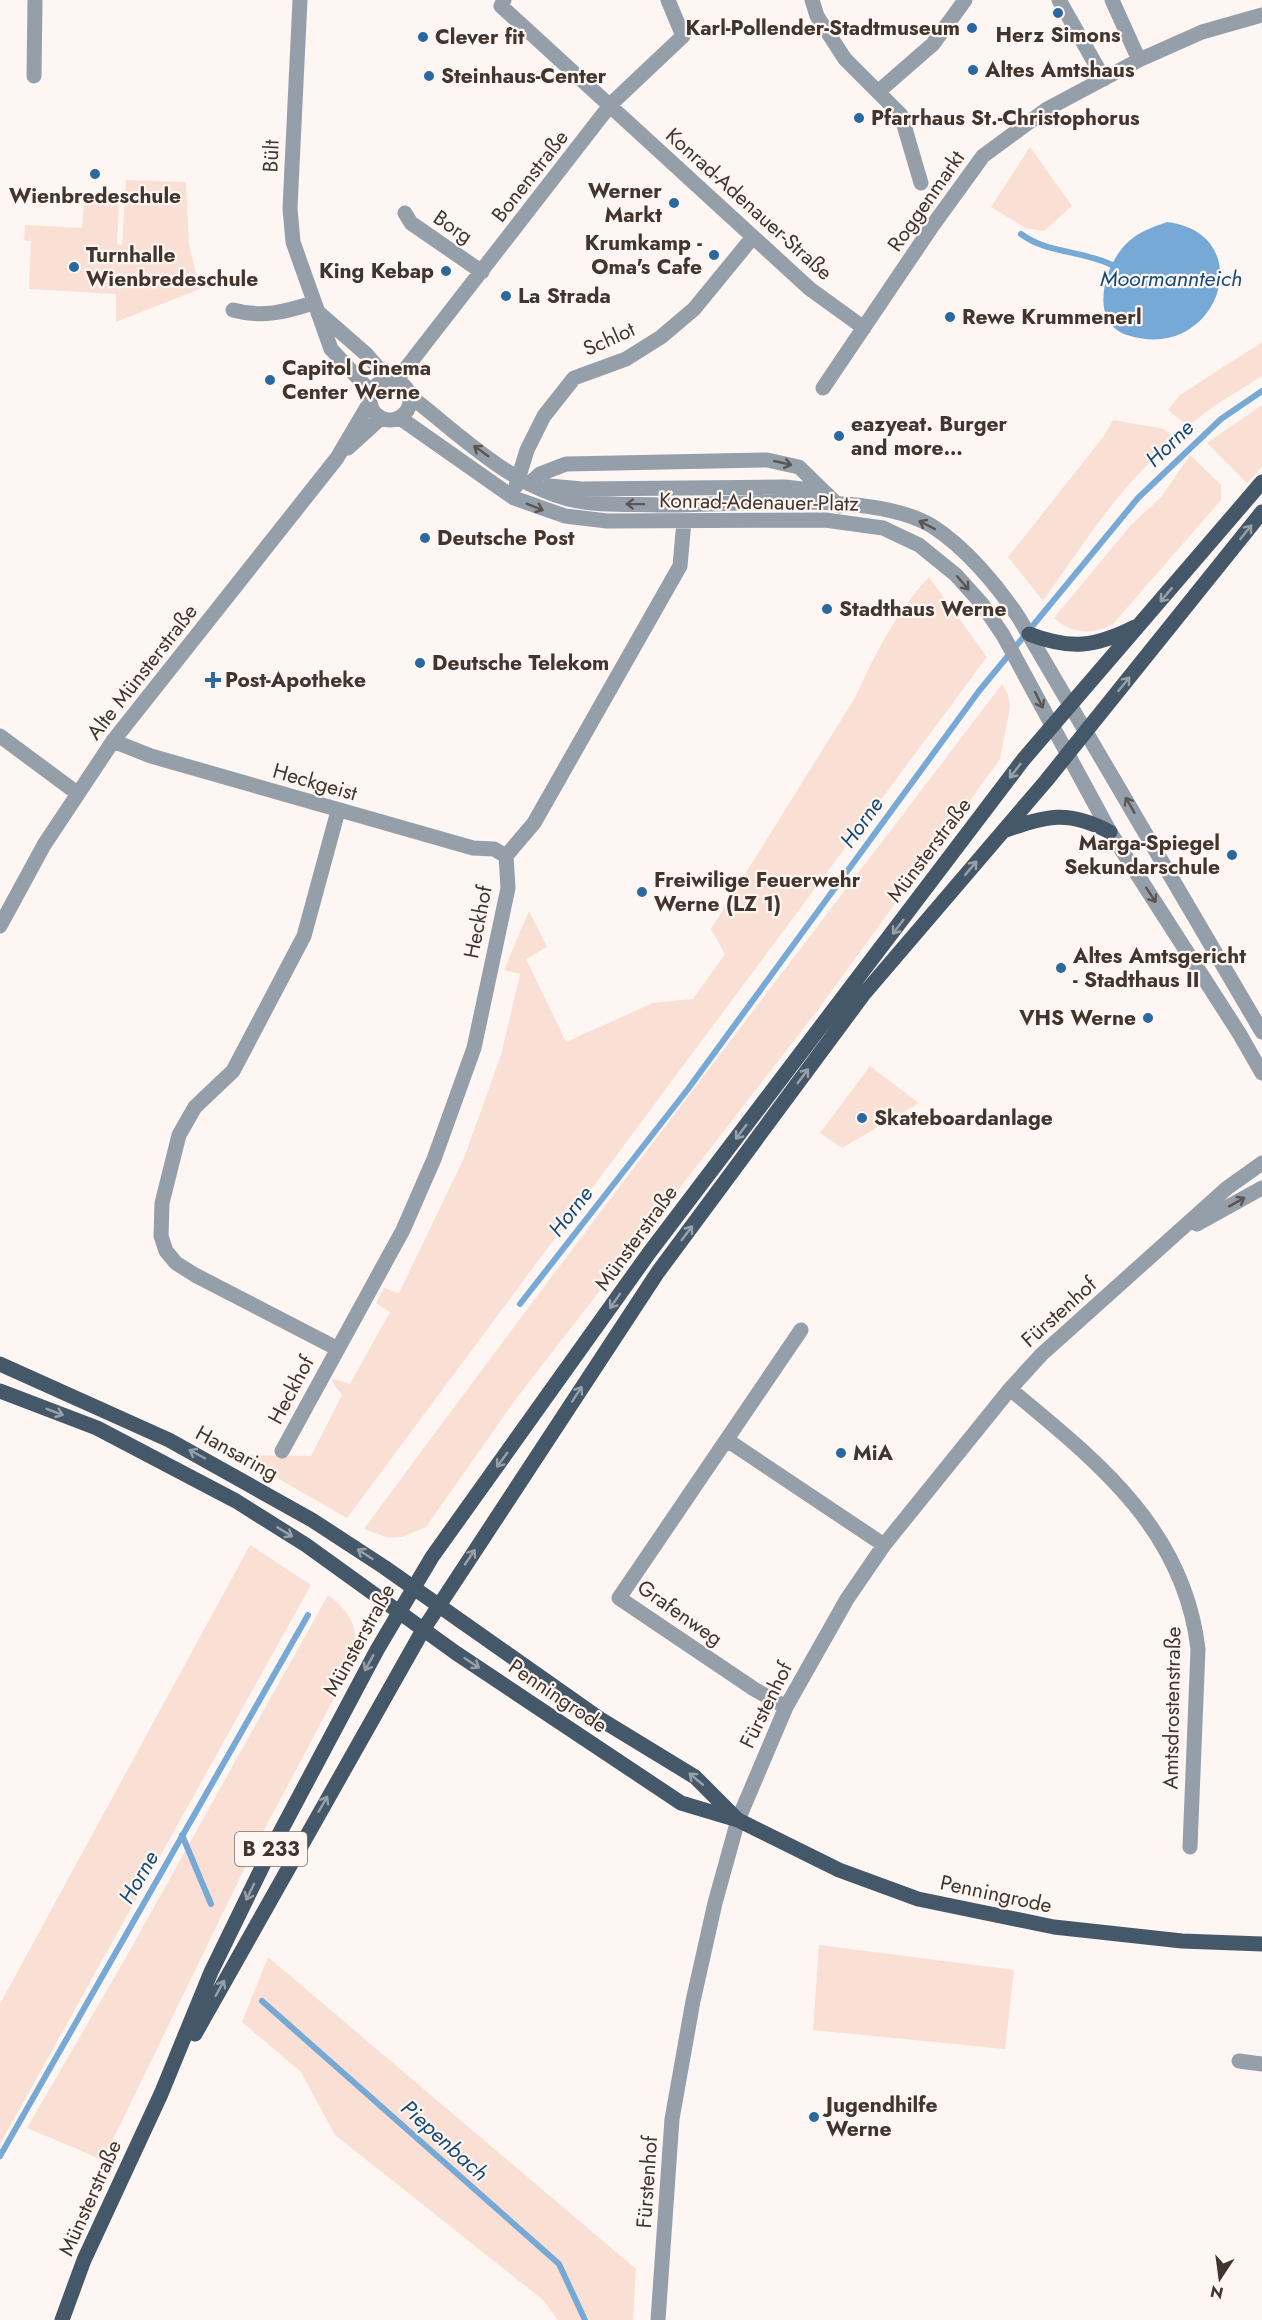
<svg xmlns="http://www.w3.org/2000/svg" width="1262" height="2320" viewBox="0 0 1262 2320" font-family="Jost,sans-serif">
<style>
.green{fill:#fae0d4}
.water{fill:#77a9d7}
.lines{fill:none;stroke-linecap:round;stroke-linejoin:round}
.stream{stroke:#77a9d7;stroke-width:6}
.minor{stroke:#959faa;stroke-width:15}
.major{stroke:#455869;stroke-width:15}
.oneway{stroke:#5b5553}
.oneway2{stroke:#989fa7}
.poi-dot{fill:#2a69a0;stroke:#fdf6f2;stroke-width:2}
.labels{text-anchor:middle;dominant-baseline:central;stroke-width:4.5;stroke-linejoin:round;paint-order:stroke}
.shield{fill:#fdf6f2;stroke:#7a6f69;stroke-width:1.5}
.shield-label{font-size:20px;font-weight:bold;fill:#42352e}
.poi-label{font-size:21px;font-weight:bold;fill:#42352e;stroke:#fdf6f2;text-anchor:start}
.street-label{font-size:21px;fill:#42352e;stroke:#fdf6f2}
.water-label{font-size:22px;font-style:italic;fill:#154b78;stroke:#fdf6f2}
</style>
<rect width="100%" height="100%" fill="#fdf6f2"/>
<path class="green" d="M 1030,147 L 1072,206 L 1044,231 L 1026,228 L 991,207 Z
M 126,180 L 186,182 L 189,245 L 200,289 L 116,322 L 116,294 L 29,289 L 31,241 L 24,240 L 25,225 L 82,228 L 84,201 L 119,203 L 117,244 L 122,245 Z
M 1262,342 L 1262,376 L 1214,406 L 1188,426 L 1168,410 L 1180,395 Z
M 1262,405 L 1262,467 L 1247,483 L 1207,443 Z
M 1113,420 L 1164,429 L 1175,440 C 1120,484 1084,544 1043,601 L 1008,557 L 1104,436 Z
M 1190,455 L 1221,485 L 1221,500 L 1112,625 C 1092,635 1072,634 1054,618 L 1130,526 L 1162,496 Z
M 929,577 L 987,657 L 347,1518 L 237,1455 L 311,1456 L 342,1395 L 332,1382 L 334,1379 L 350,1384 L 390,1312 L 376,1303 L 384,1288 L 399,1293 L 464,1158 L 501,1055 L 520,974 L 504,970 L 529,911 L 547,947 L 526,959 L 566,1042 L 653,1003 L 693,999 L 725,954 L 711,929 L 856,696 C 873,657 899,608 929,577 Z
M 1002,684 L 1008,694 L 1010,707 L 1000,759 L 817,1011 L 515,1400 L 426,1527 L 402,1537 L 389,1538 L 364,1529 C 573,1244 789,965 1002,684 Z
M 870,1066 L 919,1103 L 842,1148 L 820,1133 Z
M 250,1545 L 311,1585 L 0,2144 L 0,2004 Z
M 328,1595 C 357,1617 360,1634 350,1668 L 253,1851 L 103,2160 L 27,2128 L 125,1959 Z
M 819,1945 L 1014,1970 L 1005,2049 L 813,2030 Z
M 268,1957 L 636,2269 L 633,2320 L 558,2320 L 543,2300 L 335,2135 L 301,2072 L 242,2022 Z"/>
<path class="water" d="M 1167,222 C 1262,234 1218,365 1127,335 C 1088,322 1104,265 1127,243 C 1138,232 1153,227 1167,222 Z"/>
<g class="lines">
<path class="stream" d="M 1021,234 C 1048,254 1082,250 1112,265
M 520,1304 L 688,1089 L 979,691 L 1138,498 L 1221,419 L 1262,391
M 182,1835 L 211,1904
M 262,2001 L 559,2264 L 585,2320
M 0,2156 L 308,1615"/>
<path class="minor" d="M 300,0 L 290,208 L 293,242 L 331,349 L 371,392
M 504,0 L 501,6 L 810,289 L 864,328
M 812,0 L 817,16 L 845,59 L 901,115 L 921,183
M 1059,0 L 1104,79
M 1112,0 L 1139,60
M 34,76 L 35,0
M 879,91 L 933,44 L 965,0
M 405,213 L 411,223 L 482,272
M 233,310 C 262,318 285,312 313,303
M 319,313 L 366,354 L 389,380
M370 400a20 20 0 1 1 40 0a20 20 0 1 1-40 0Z
M 396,381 L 611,104 L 683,36 L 668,0
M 823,388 L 933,225 L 983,156 L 1047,109 L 1139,60 L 1202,32 L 1262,15
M 410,396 C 458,433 507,483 568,499 C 597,506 629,504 659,505 C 731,506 871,489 932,526 C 965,547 998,586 1019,618 L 1262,1032
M 400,418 L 514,498 L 565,516 L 607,521 L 825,520 L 883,528 L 919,545 L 956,575 L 982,604 L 1003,635 L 1110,832 L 1239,1033 L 1262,1073
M 348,448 L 381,418
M 529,484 L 540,474 L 566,464 L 767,460 L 799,467 L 839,506
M 516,486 L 527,450 L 544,416 L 574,378 L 626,359 L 661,337 L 694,309 L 753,237
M 549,486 L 582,489 L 785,487 L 802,489 L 820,502
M 0,736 L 77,793
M 113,741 L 151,756 L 473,848 L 494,849 L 506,856
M 0,926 L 44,845 L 113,741 L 337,458 L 370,402
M 1197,1224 L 1262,1188
M 338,1349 L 195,1275 L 176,1263 L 166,1251 L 161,1236 L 162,1203 L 179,1135 L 195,1107 L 233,1071 L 304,936 L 338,811
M 1010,1389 C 1097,1461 1184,1529 1198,1649 L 1190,1847
M 727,1440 L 884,1545
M 282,1451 L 403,1230 L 434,1159 L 474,1048 L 508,888 L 506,856 L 534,823 L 680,566 L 684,521
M 786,1707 L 754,1689 L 619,1598 L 801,1330
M 1239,2061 L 1262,2064
M 658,2320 L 672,2119 L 693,2001 L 715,1903 L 738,1820 L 786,1707 L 847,1599 L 884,1545 L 1010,1389 L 1042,1354 L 1227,1188 L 1262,1163"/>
<path class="major" d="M 1029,634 C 1071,650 1095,647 1135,627
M 1003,831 C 1047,816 1067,809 1110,832
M 0,1364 L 169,1440 L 312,1520 L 384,1567 L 600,1719 L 695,1777 L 736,1818
M 0,1391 L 97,1428 L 236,1501 L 306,1545 L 456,1653 L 681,1803 L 738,1820 L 839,1870 L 918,1899 L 1054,1927 L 1182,1941 L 1262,1944
M 195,2034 L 423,1630 L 658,1272 L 863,995 L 1046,781 L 1262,512
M 62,2320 L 84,2260 L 161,2094 L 211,1972 L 268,1855 L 377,1650 L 432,1557 L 649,1253 L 1023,760 L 1262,482"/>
</g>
<defs><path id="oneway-shaft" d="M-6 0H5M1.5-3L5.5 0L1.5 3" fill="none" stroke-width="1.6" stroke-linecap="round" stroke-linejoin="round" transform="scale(1.5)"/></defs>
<g class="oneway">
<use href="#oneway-shaft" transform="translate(481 451) rotate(-144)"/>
<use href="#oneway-shaft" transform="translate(783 463) rotate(13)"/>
<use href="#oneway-shaft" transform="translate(635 504) rotate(-179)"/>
<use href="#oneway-shaft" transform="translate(535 507) rotate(22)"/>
<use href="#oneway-shaft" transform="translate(927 525) rotate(-153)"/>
<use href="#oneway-shaft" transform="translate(963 583) rotate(49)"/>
<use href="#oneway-shaft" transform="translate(1039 700) rotate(64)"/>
<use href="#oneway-shaft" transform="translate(1130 805) rotate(-120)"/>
<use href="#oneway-shaft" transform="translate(1151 895) rotate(57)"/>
<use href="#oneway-shaft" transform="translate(1237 1202) rotate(-29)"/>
</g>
<g class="oneway2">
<use href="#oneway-shaft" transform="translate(1246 532) rotate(-51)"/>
<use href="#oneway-shaft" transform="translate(1166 595) rotate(130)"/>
<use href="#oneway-shaft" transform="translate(1124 684) rotate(-51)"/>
<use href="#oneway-shaft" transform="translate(1015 771) rotate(127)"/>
<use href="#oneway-shaft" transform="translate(971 868) rotate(-50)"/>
<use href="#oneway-shaft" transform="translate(898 927) rotate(127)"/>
<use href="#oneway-shaft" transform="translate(803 1076) rotate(-53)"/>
<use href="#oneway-shaft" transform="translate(741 1132) rotate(127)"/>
<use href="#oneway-shaft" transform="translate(687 1233) rotate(-53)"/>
<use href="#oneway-shaft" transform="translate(615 1301) rotate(125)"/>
<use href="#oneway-shaft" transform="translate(577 1394) rotate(-57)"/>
<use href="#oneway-shaft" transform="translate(55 1412) rotate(21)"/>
<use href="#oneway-shaft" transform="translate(197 1454) rotate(-152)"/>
<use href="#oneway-shaft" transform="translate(502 1460) rotate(126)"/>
<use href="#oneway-shaft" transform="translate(285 1532) rotate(32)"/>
<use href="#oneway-shaft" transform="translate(365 1554) rotate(-147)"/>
<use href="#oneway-shaft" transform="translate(470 1557) rotate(-56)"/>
<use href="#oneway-shaft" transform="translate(369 1663) rotate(119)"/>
<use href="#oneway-shaft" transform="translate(472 1663) rotate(34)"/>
<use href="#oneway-shaft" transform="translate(696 1779) rotate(-140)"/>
<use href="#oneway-shaft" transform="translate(323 1804) rotate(-60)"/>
<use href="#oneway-shaft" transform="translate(250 1892) rotate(116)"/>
<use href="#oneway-shaft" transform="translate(220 1988) rotate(-61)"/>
</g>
<g class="poi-dot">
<circle cx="1058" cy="13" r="6"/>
<circle cx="972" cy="28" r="6"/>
<circle cx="423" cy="37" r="6"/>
<circle cx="973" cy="70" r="6"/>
<circle cx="429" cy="76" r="6"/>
<circle cx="859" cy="118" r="6"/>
<circle cx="95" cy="174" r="6"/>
<circle cx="674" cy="203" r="6"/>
<circle cx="714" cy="255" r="6"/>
<circle cx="74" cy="267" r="6"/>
<circle cx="446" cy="271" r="6"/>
<circle cx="506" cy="296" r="6"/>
<circle cx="950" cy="317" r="6"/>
<circle cx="270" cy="380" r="6"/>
<circle cx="839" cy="436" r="6"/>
<circle cx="425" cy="538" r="6"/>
<circle cx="827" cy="609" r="6"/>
<circle cx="420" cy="663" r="6"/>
<path d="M210 671h6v6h6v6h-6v6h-6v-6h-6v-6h6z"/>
<circle cx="1232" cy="855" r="6"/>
<circle cx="642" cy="892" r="6"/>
<circle cx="1061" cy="968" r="6"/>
<circle cx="1148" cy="1018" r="6"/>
<circle cx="862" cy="1118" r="6"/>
<circle cx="841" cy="1453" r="6"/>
<circle cx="814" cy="2117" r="6"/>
</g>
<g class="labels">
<rect class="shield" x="235" y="1832" width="72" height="34" rx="4.5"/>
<g class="shield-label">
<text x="271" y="1849">B 233</text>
</g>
<g class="poi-label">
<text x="960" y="28" text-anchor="end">Karl-Pollender-Stadtmuseum</text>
<text x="1058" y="35" text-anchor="middle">Herz Simons</text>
<text x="435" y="37">Clever fit</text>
<text x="985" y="70">Altes Amtshaus</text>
<text x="441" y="76">Steinhaus-Center</text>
<text x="871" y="118">Pfarrhaus St.-Christophorus</text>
<text x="662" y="191" text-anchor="end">Werner<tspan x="662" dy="24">Markt</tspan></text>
<text x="95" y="196" text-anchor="middle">Wienbredeschule</text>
<text x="702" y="243" text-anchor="end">Krumkamp -<tspan x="702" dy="24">Oma's Cafe</tspan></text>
<text x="86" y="255">Turnhalle<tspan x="86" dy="24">Wienbredeschule</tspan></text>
<text x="434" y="271" text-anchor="end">King Kebap</text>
<text x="518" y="296">La Strada</text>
<text x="962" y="317">Rewe Krummenerl</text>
<text x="282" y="368">Capitol Cinema<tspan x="282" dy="24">Center Werne</tspan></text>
<text x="851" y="424">eazyeat. Burger<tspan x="851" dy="24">and more…</tspan></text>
<text x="437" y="538">Deutsche Post</text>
<text x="839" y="609">Stadthaus Werne</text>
<text x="432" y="663">Deutsche Telekom</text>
<text x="225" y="680">Post-Apotheke</text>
<text x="1220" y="843" text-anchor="end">Marga-Spiegel<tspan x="1220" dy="24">Sekundarschule</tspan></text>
<text x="654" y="880">Freiwilige Feuerwehr<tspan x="654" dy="24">Werne (LZ 1)</tspan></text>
<text x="1073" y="956">Altes Amtsgericht<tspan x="1073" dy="24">- Stadthaus II</tspan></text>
<text x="1136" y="1018" text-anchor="end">VHS Werne</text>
<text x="874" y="1118">Skateboardanlage</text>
<text x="853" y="1453">MiA</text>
<text x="826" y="2105">Jugendhilfe<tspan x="826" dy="24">Werne</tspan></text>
</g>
<g class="street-label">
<text transform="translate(271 156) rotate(-87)">Bült</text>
<text transform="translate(530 176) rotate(-52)">Bonenstraße</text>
<text transform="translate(926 201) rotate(-55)">Roggenmarkt</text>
<text transform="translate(749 204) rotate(42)">Konrad-Adenauer-Straße</text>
<text transform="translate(453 227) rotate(34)">Borg</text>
<text transform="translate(609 339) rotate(-24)">Schlot</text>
<text transform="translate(759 502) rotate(1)">Konrad-Adenauer-Platz</text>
<text transform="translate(142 672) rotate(-52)">Alte Münsterstraße</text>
<text transform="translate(315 782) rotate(16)">Heckgeist</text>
<text transform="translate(929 850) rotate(-53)">Münsterstraße</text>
<text transform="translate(478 922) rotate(-79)">Heckhof</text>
<text transform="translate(636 1238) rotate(-54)">Münsterstraße</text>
<text transform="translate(1059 1312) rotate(-42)">Fürstenhof</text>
<text transform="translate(291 1390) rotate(-62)">Heckhof</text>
<text transform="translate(237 1453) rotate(29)">Hansaring</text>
<text transform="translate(680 1613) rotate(35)">Grafenweg</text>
<text transform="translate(359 1640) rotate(-61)">Münsterstraße</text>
<text transform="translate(558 1696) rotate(34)">Penningrode</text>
<text transform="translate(766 1705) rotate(-64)">Fürstenhof</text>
<text transform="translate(1172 1708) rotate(-89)">Amtsdrostenstraße</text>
<text transform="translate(996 1894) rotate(12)">Penningrode</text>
<text transform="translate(647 2182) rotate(-86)">Fürstenhof</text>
<text transform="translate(90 2198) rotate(-66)">Münsterstraße</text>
</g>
<g class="water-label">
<text x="1171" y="278">Moormannteich</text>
<text transform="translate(1169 443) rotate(-44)">Horne</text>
<text transform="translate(861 822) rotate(-54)">Horne</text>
<text transform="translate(570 1211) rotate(-52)">Horne</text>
<text transform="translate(138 1877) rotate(-60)">Horne</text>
<text transform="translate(445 2140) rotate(42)">Piepenbach</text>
</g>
</g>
<g transform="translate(1220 2278) rotate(193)" stroke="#fdf6f2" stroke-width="4.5" paint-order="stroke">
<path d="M0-4.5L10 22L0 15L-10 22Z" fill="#42352e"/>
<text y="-9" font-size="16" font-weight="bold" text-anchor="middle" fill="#42352e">N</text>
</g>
</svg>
